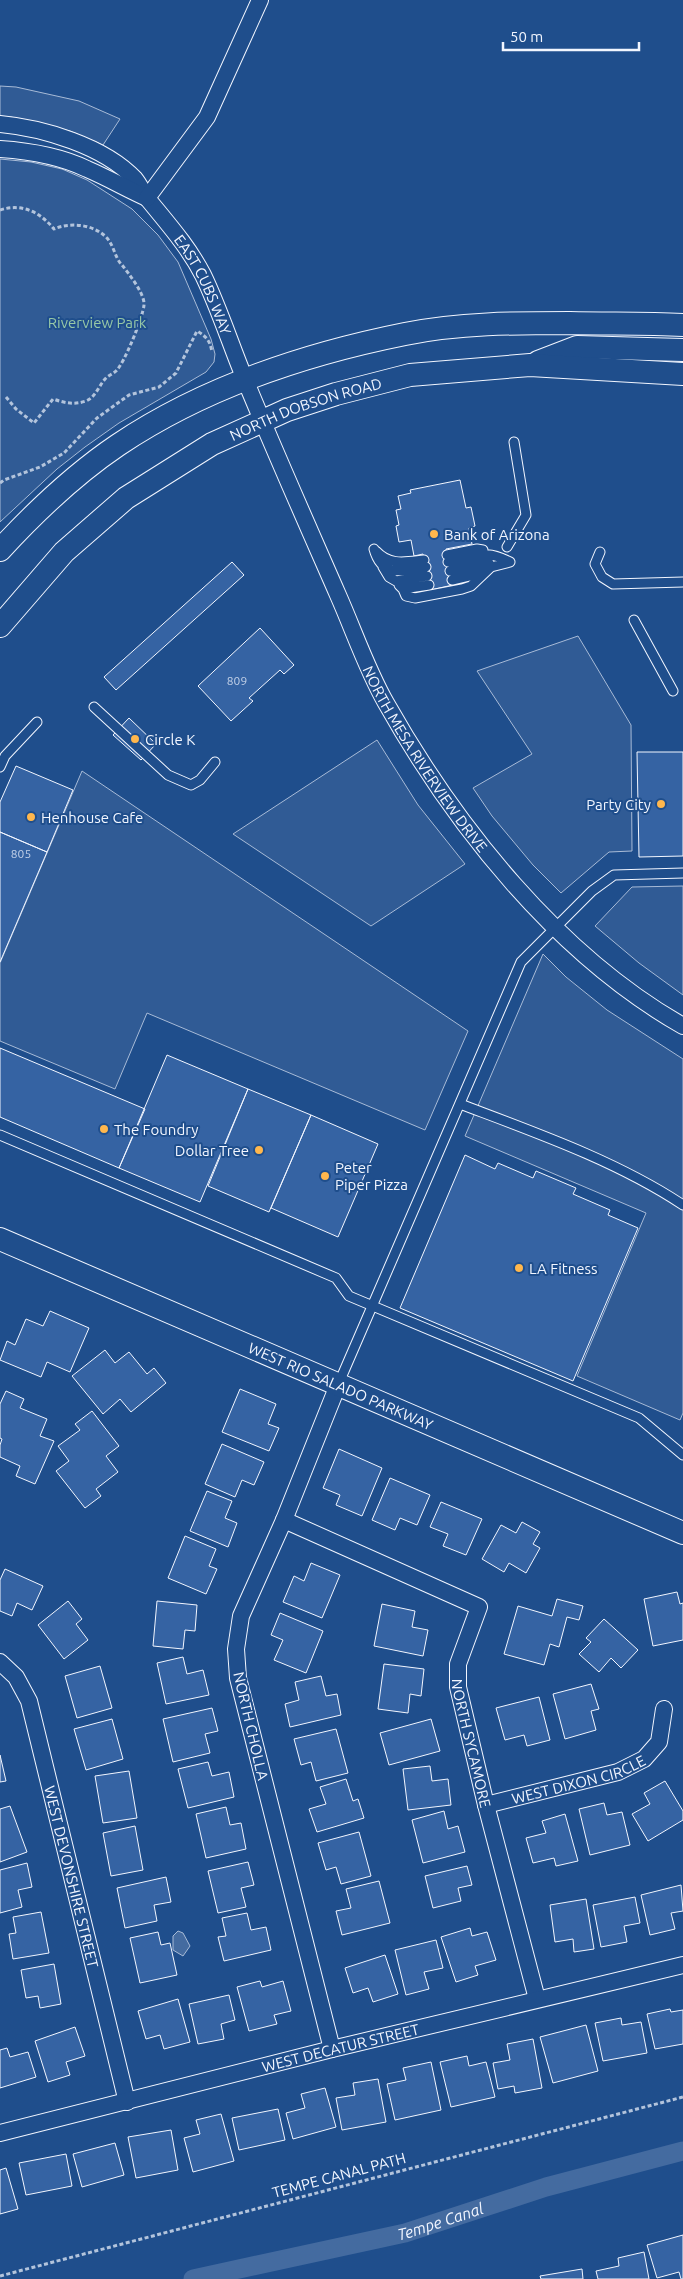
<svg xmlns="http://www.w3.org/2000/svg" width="683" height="2279" viewBox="0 0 683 2279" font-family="Ubuntu,sans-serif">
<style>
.built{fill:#305b95;stroke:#a8bbd7}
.water{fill:#446ba0;stroke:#a8bbd7}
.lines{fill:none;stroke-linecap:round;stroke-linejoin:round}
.canal{stroke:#446ba0;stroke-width:19}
.building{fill:#3563a3;stroke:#f2f6ff}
.service-casing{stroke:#f2f6ff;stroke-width:11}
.minor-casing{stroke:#f2f6ff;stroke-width:18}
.secondary-casing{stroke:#f2f6ff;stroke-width:24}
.path{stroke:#b3c4dc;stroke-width:3;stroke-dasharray:4 2.5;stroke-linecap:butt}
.service{stroke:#1f4e8c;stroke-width:9}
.minor{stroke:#1f4e8c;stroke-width:16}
.secondary{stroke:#1f4e8c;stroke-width:22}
.poi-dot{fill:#ffb74d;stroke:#1f4e8c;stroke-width:2}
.labels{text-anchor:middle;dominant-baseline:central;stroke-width:4;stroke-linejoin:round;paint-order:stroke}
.number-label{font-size:12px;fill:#c3d1e8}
.street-label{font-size:15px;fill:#f2f6ff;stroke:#1f4e8c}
.park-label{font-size:15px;fill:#97c8a6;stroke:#1f4e8c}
.poi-label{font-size:15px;fill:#f2f6ff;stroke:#1f4e8c;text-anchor:start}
.water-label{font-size:16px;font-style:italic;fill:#f2f6ff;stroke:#1f4e8c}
</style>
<rect width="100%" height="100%" fill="#1f4e8c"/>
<path class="built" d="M 0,86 L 16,87 L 79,101 L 120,119 L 103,145 L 70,131 L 11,117 L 0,117 Z
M 0,159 L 31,162 L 62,169 L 87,180 L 132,209 L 158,235 L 178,262 L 211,339 L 215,354 L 214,362 L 206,372 L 119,423 L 85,447 L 57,469 L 0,522 Z
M 578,636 L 631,725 L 632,851 L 609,852 L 561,893 L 533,865 L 492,816 L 473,788 L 532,754 L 477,671 Z
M 377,740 L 418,805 L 465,864 L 371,926 L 233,834 Z
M 82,771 L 468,1031 L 425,1130 L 147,1013 L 115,1089 L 0,1041 L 0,963 Z
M 683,886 L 683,995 L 639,963 L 595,926 L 632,887 Z
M 543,954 L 566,977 L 607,1010 L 683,1059 L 683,1413 L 680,1420 L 577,1376 L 646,1213 L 465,1136 Z"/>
<path class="water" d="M 178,1931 L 183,1933 L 190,1946 L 183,1956 L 173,1950 L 173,1936 Z"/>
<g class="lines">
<path class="canal" id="s1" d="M 193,2279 L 405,2233 L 546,2187 L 683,2151"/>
</g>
<path class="building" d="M 460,480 L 466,508 L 471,507 L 475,526 L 469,528 L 472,544 L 446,549 L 453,585 L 430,590 L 423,554 L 414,556 L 411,540 L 399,542 L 396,526 L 399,525 L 396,510 L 401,509 L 398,496 L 411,493 L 410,490 Z
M 232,562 L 244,575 L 116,690 L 104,677 Z
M 260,628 L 294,665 L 284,674 L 280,670 L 249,698 L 253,701 L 231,721 L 198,686 Z
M 129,718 L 156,744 L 141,760 L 113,735 Z
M 637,752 L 683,752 L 683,856 L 639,857 Z
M 16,766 L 73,790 L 47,852 L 0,832 L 0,802 Z
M 0,832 L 47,852 L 0,962 Z
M 0,1048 L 145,1109 L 119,1168 L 0,1117 Z
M 167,1055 L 248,1089 L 200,1202 L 119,1168 Z
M 248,1089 L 311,1115 L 269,1212 L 208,1186 Z
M 311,1115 L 378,1144 L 338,1237 L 271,1208 Z
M 465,1155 L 495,1169 L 498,1163 L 533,1178 L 536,1171 L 576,1188 L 573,1194 L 610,1210 L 608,1215 L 638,1228 L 573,1381 L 400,1308 Z
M 50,1311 L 89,1328 L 70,1372 L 47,1362 L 41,1377 L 0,1360 L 7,1341 L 15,1345 L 26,1319 L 43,1326 Z
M 105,1350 L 115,1363 L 129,1352 L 147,1374 L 154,1368 L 166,1383 L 131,1412 L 120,1399 L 103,1414 L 72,1376 Z
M 240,1389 L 276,1404 L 268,1424 L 279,1428 L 269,1451 L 222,1432 Z
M 6,1391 L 24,1399 L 20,1408 L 47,1419 L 40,1436 L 54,1441 L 35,1484 L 16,1476 L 20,1466 L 0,1457 L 0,1445 L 2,1439 L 0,1438 L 0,1404 Z
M 92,1411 L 119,1446 L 106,1456 L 118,1472 L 96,1489 L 101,1496 L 85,1508 L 56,1471 L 69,1461 L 58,1446 L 80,1430 L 75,1424 Z
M 222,1444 L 264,1462 L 254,1485 L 242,1480 L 235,1497 L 205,1484 Z
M 339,1449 L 382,1468 L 362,1516 L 336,1505 L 340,1495 L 323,1488 Z
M 390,1478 L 430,1495 L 417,1525 L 400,1518 L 395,1530 L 372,1520 Z
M 207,1491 L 232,1501 L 225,1518 L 237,1523 L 228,1547 L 190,1531 Z
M 441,1502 L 482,1519 L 466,1555 L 443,1546 L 448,1534 L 430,1527 Z
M 522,1522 L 540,1532 L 533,1544 L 540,1548 L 526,1573 L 509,1563 L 504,1572 L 482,1559 L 501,1525 L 516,1533 Z
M 185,1536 L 216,1549 L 209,1566 L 217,1569 L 206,1594 L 168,1578 Z
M 311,1563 L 340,1575 L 322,1618 L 283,1602 L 294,1576 L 304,1581 Z
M 5,1569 L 43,1586 L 32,1610 L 17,1603 L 12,1616 L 0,1611 L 0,1580 Z
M 677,1592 L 680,1604 L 683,1603 L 683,1640 L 653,1646 L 644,1599 Z
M 557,1599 L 583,1606 L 579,1620 L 567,1617 L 559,1647 L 550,1644 L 544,1665 L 504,1654 L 518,1606 L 552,1616 Z
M 68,1601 L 82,1619 L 76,1624 L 88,1640 L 64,1659 L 38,1625 Z
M 157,1601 L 197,1605 L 195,1631 L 185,1630 L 183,1649 L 153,1646 Z
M 382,1604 L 415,1611 L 412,1627 L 428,1630 L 423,1656 L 374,1646 Z
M 280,1613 L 323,1631 L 306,1673 L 274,1660 L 283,1640 L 271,1635 Z
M 604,1619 L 638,1650 L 621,1668 L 611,1658 L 599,1672 L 579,1654 L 591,1642 L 586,1638 Z
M 183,1657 L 187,1674 L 203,1670 L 209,1695 L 166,1704 L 157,1663 Z
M 384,1664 L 424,1669 L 421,1696 L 410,1694 L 408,1713 L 378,1709 Z
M 100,1666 L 112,1708 L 77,1718 L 65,1676 Z
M 321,1676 L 326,1696 L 337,1694 L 341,1715 L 290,1727 L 285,1704 L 299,1700 L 295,1682 Z
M 591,1684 L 599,1709 L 591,1711 L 596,1730 L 565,1739 L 553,1694 Z
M 539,1697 L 550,1740 L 527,1746 L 524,1735 L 505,1740 L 496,1708 Z
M 212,1708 L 218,1731 L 205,1734 L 210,1753 L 173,1762 L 163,1719 Z
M 112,1719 L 123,1759 L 86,1770 L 74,1729 Z
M 431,1719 L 440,1751 L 389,1765 L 380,1733 Z
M 336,1729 L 348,1773 L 316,1781 L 311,1762 L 301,1765 L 294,1739 Z
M 0,1755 L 6,1781 L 0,1782 Z
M 208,1762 L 212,1776 L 229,1772 L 234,1797 L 188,1808 L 178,1769 Z
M 430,1766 L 432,1781 L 448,1779 L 451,1805 L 408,1810 L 403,1769 Z
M 129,1771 L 137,1818 L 103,1823 L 95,1776 Z
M 346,1779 L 353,1801 L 358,1799 L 364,1818 L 317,1832 L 309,1809 L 326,1804 L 320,1787 Z
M 665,1781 L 683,1811 L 683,1820 L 648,1841 L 632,1814 L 650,1804 L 644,1793 Z
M 604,1803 L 607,1815 L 622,1812 L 630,1845 L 590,1855 L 579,1809 Z
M 10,1806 L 27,1852 L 0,1862 L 0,1809 Z
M 226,1807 L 230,1825 L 241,1823 L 246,1849 L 206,1858 L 196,1814 Z
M 444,1811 L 448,1829 L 458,1826 L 465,1852 L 423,1863 L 412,1820 Z
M 565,1814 L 578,1861 L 556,1866 L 554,1858 L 533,1863 L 526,1838 L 546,1833 L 542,1821 Z
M 135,1826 L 143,1870 L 111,1876 L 103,1833 Z
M 359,1832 L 371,1876 L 341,1884 L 336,1867 L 326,1870 L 318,1843 Z
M 248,1862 L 254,1885 L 241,1888 L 246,1907 L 218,1913 L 208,1871 Z
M 27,1863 L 32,1887 L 18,1890 L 22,1907 L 0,1913 L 0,1870 Z
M 467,1866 L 472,1885 L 458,1888 L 461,1901 L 433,1908 L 425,1876 Z
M 166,1877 L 171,1902 L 154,1905 L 157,1921 L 125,1928 L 117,1888 Z
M 379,1881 L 390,1923 L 342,1935 L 336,1911 L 351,1908 L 346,1889 Z
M 681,1885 L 683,1911 L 671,1913 L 675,1929 L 650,1935 L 641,1895 Z
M 635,1897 L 640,1923 L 624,1926 L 627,1942 L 601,1947 L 593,1905 Z
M 586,1899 L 594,1949 L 574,1952 L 573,1939 L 555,1942 L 550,1905 Z
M 41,1912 L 49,1953 L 13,1959 L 9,1934 L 16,1933 L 13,1917 Z
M 247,1913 L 251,1930 L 266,1927 L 271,1950 L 224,1961 L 218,1937 L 226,1936 L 222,1918 Z
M 470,1928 L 472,1936 L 487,1932 L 496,1960 L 475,1966 L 478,1975 L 456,1982 L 441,1937 Z
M 158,1932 L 161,1945 L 170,1943 L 177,1975 L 140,1983 L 130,1938 Z
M 436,1940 L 443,1968 L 424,1972 L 429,1989 L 406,1995 L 395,1950 Z
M 385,1955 L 398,1994 L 373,2002 L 368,1988 L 353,1993 L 345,1968 Z
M 54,1964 L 61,2004 L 40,2008 L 38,1996 L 26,1998 L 21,1970 Z
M 260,1981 L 262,1987 L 283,1981 L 291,2011 L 274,2015 L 277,2024 L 249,2031 L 237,1987 Z
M 229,1995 L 235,2020 L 221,2024 L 224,2039 L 198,2044 L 189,2004 Z
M 178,1999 L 190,2042 L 164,2049 L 160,2035 L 146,2039 L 138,2011 Z
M 670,2009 L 671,2012 L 683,2010 L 683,2044 L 655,2049 L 647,2014 Z
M 621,2018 L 622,2025 L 641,2022 L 647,2053 L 603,2061 L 595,2023 Z
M 586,2025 L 598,2071 L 553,2083 L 540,2037 Z
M 75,2027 L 85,2056 L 66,2062 L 70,2075 L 48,2082 L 35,2041 Z
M 533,2039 L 542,2088 L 515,2093 L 514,2086 L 498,2089 L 493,2063 L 510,2060 L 507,2044 Z
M 7,2048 L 10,2057 L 28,2052 L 36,2077 L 0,2088 L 0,2050 Z
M 467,2056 L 469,2066 L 486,2062 L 495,2097 L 451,2107 L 440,2062 Z
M 431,2062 L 441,2110 L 395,2120 L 387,2084 L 406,2080 L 403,2068 Z
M 378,2079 L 386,2122 L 342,2130 L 336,2098 L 355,2095 L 353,2083 Z
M 325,2088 L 336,2127 L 293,2139 L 286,2113 L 305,2108 L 301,2094 Z
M 278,2109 L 285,2140 L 239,2150 L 232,2118 Z
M 221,2114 L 234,2161 L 193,2172 L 184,2138 L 200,2134 L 196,2120 Z
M 171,2130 L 178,2170 L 136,2178 L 128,2137 Z
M 115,2143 L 124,2175 L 82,2187 L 73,2154 Z
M 66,2154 L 72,2186 L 26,2195 L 19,2163 Z
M 6,2168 L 18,2209 L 0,2214 L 0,2170 Z
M 683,2235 L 683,2279 L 681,2279 L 679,2272 L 657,2278 L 647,2245 Z
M 644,2252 L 649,2279 L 598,2279 L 596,2271 L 619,2266 L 618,2258 Z
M 582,2269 L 583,2279 L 541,2279 L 540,2276 Z"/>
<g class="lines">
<g class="service-casing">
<path id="service" d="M 507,547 L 526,515 L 514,442
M 374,549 C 382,578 402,571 426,567
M 376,551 C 390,566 405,562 424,560
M 600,552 L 595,564 L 602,577 L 613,584 L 683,582
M 447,555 L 477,549 L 483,550
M 448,562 C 477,561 479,546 510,562
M 383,567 L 389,577 L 396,581 L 427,576
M 450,571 L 463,569 L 482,559
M 452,580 L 469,576 L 489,563
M 399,585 L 403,589 L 429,585
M 403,589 L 406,596 L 415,598 L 462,589 L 471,586 L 491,567 L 510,562
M 634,620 L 673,691
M 94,707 L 168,775 L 191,785 L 200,780 L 215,762
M 0,767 L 5,756 L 37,722
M 460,1104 C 534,1132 617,1161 683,1205
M 0,1135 L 336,1278 L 349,1296 L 639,1418 L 683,1455
M 338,1385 L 521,962 L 592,891 L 614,875 L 683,873"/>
</g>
<g class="minor-casing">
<g id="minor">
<path id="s2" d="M 0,124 C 43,128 104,146 135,179 C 140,185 143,193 147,198 C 168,224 188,246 203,275 C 219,308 230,343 244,377 C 274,450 306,522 338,595 C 354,631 367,670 386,703 C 456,827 558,955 683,1026"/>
<path d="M 0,149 C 30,151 60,156 87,169 C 108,178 127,189 147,198"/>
<path d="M 147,198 L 207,117 L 260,0"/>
<path id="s3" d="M 284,1520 L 479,1607 L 458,1664 L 458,1687 L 486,1805 L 537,1999"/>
<path id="s4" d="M 0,1662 L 16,1677 L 29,1701 L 127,2102"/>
<path id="s5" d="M 486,1805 L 618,1772 L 644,1759 L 659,1742 L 664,1709"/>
<path d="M 332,2049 L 238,1678 L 236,1649 L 241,1616 L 284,1520 L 338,1385"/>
<path id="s6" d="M 0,2133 L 332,2049 L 683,1965"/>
</g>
</g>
<g class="secondary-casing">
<g id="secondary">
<path d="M 538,362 L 577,347 L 683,350"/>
<path d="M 0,550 C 35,512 75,474 118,445 C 203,388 305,354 405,334 C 459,323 515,323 570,323 C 608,324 645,323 683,325"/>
<path id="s7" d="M 0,626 L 64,552 L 126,498 L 212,444 L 287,410 L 336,394 L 410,375 L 530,365 L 683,374"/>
<path id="s8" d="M 0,1239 L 683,1533"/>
</g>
</g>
<path class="path" d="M 0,210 C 22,203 40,212 54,229 C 70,222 94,224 107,238 C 114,246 115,258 122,265 C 129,274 145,294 144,305 C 143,317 124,364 116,371 C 113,374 109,375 106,378 C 99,385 96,397 86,401 C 74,405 65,403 53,399 L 34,423 L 16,409 L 6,397
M 0,483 L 4,480 L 40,467 L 64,453 L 97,418 L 129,395 L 159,387 L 176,373 L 197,331 C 207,337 210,341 212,352
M 0,2276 L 683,2097"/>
<use href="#service" class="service"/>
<use href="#minor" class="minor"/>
<use href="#secondary" class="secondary"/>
</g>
<g class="poi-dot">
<circle cx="434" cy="534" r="5"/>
<circle cx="135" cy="739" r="5"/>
<circle cx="661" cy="804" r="5"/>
<circle cx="31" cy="817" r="5"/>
<circle cx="104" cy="1129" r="5"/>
<circle cx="259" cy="1150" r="5"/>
<circle cx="325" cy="1176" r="5"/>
<circle cx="519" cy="1268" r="5"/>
</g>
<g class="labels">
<g class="number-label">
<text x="237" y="680">809</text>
<text x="21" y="853">805</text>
</g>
<g class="street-label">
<text stroke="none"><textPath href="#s2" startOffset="275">EAST CUBS WAY</textPath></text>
<text stroke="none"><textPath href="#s7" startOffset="382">NORTH DOBSON ROAD</textPath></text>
<text stroke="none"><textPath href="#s2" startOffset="800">NORTH MESA RIVERVIEW DRIVE</textPath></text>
<text stroke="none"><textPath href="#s8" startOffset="371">WEST RIO SALADO PARKWAY</textPath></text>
<text transform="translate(251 1726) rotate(77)">NORTH CHOLLA</text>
<text stroke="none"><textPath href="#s3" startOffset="355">NORTH SYCAMORE</textPath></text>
<text stroke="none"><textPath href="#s5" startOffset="96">WEST DIXON CIRCLE</textPath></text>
<text stroke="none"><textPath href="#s4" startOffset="230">WEST DEVONSHIRE STREET</textPath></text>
<text stroke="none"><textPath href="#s6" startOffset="351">WEST DECATUR STREET</textPath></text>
<text transform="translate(339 2175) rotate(-15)">TEMPE CANAL PATH</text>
</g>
<g class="park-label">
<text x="97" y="322">Riverview Park</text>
</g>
<g class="poi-label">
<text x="444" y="534">Bank of Arizona</text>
<text x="145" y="739">Circle K</text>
<text x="651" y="804" text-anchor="end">Party City</text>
<text x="41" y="817">Henhouse Cafe</text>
<text x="114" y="1129">The Foundry</text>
<text x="249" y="1150" text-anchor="end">Dollar Tree</text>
<text x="335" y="1167">Peter<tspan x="335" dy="17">Piper Pizza</tspan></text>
<text x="529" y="1268">LA Fitness</text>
</g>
<g class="water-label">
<text stroke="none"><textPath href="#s1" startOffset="254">Tempe Canal</textPath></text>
</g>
</g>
<path d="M503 42v8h136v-8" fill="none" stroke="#f2f6ff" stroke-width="2.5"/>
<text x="510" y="42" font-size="15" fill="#f2f6ff" stroke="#1f4e8c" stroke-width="4" paint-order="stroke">50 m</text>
</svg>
